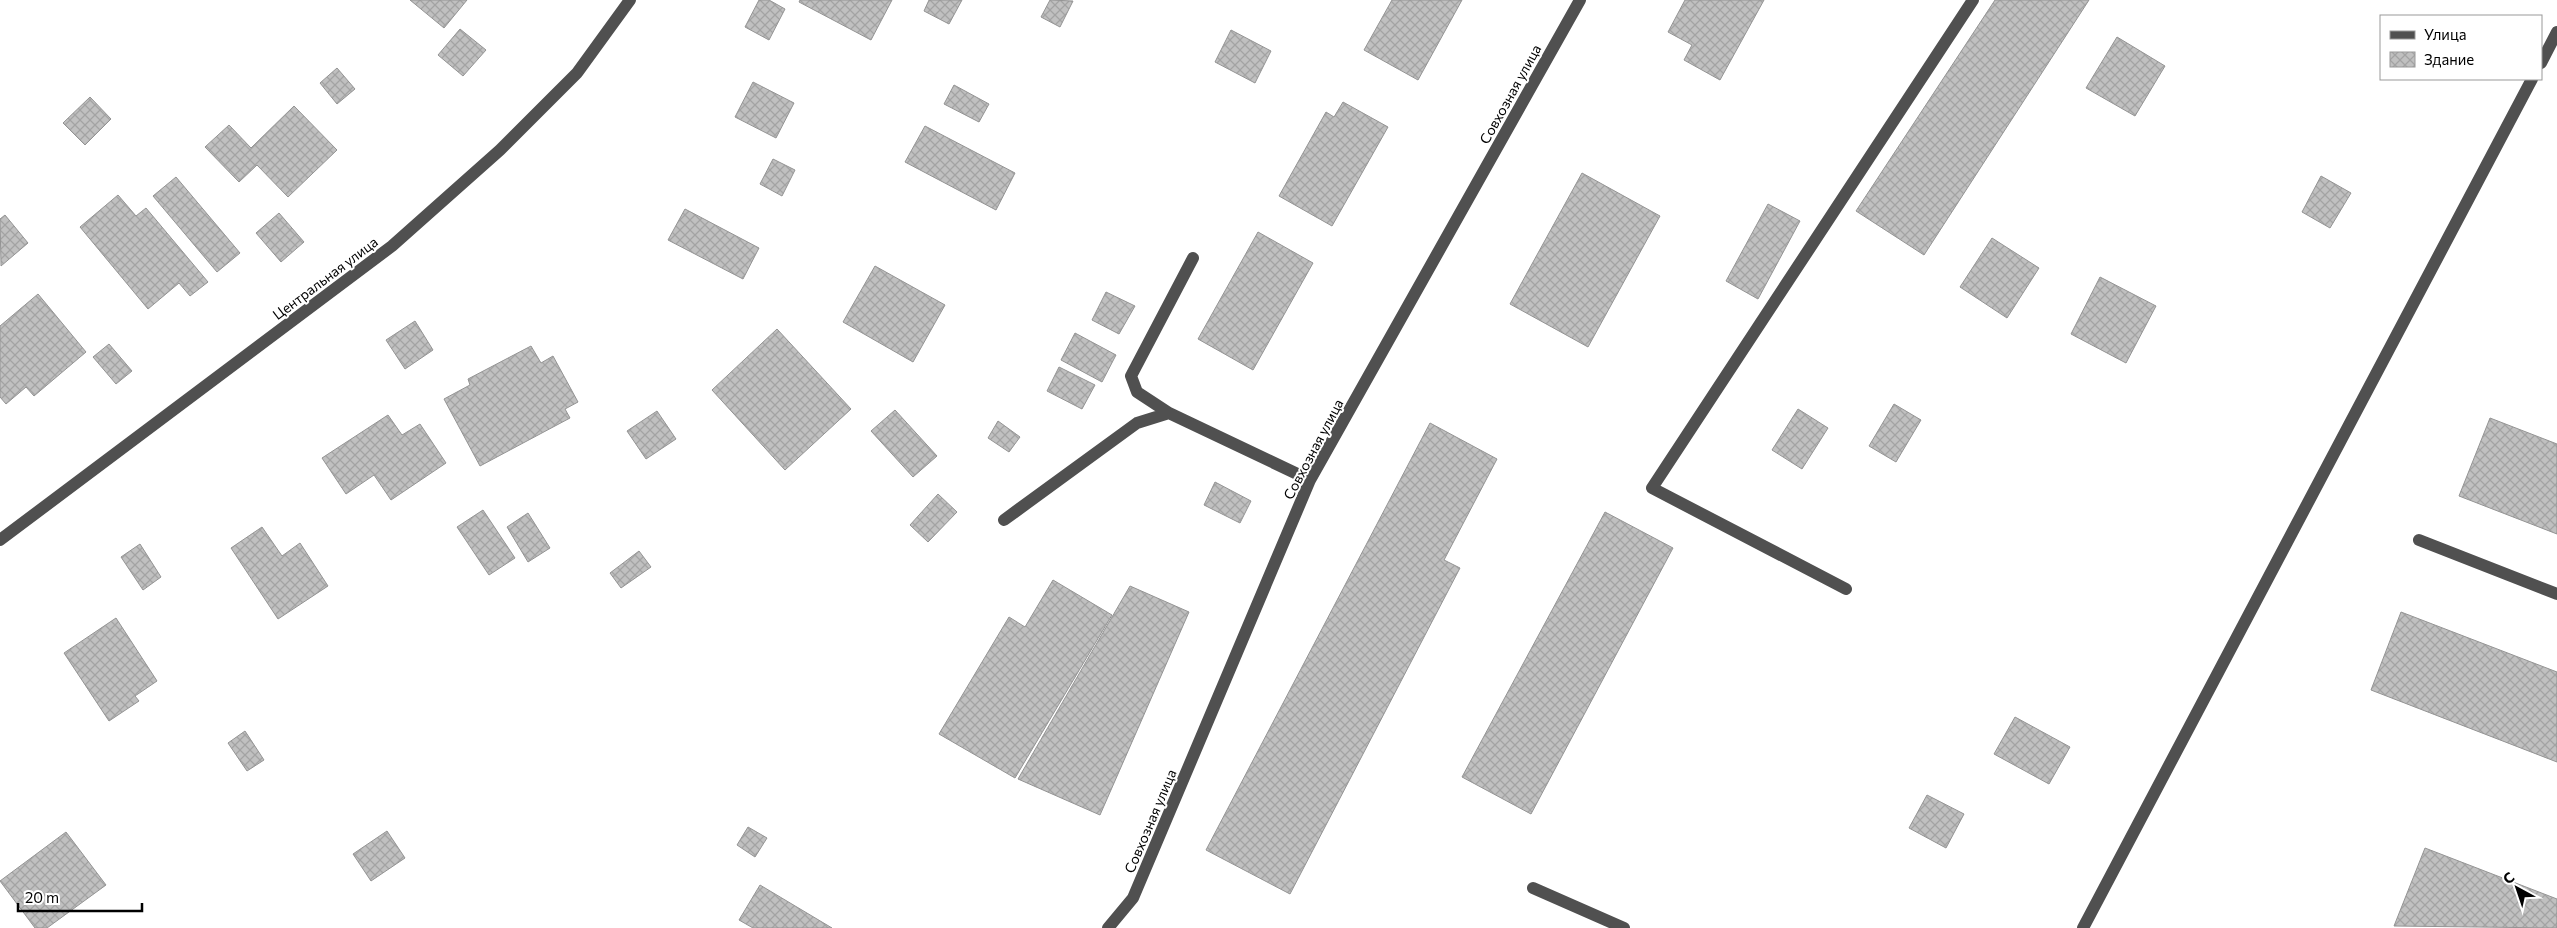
<svg xmlns="http://www.w3.org/2000/svg" width="2557" height="928" viewBox="0 0 2557 928" font-family="Commissioner,sans-serif">
<style>
.building{fill:url(#building-cross-hatch);stroke:#949494}
.lines{fill:none;stroke-linecap:round;stroke-linejoin:round}
.minor{stroke:#505050;stroke-width:12}
.labels{text-anchor:middle;dominant-baseline:central;stroke-width:4;stroke-linejoin:round;paint-order:stroke}
.street-label{font-size:14px;fill:#000;stroke:#fff}
</style>
<defs>
<pattern id="building-cross-hatch" width="8" height="8" patternUnits="userSpaceOnUse" patternTransform="scale(1.25)"><rect width="8" height="8" fill="#c0c0c0"/><path d="M0 0l8 8M0 8l8-8" fill="none" stroke="#a3a3a3"/></pattern>
</defs>
<rect width="100%" height="100%" fill="#fff"/>
<path class="building" d="M 410,0 L 467,0 L 444,28 Z
M 759,0 L 769,0 L 785,9 L 769,40 L 745,27 Z
M 800,0 L 892,0 L 871,40 L 799,2 Z
M 929,0 L 962,0 L 949,24 L 924,11 Z
M 1050,0 L 1073,1 L 1060,27 L 1041,17 Z
M 1392,0 L 1462,0 L 1418,80 L 1364,50 Z
M 1685,0 L 1764,0 L 1720,80 L 1684,60 L 1692,45 L 1668,32 Z
M 1995,0 L 2089,0 L 1924,255 L 1856,211 Z
M 460,29 L 486,50 L 463,76 L 438,55 Z
M 1231,30 L 1271,51 L 1255,83 L 1215,62 Z
M 2117,37 L 2165,66 L 2135,116 L 2086,88 Z
M 337,68 L 355,89 L 337,104 L 320,83 Z
M 753,82 L 794,103 L 776,138 L 735,117 Z
M 954,85 L 989,104 L 979,122 L 944,104 Z
M 90,97 L 111,119 L 85,145 L 63,123 Z
M 1343,102 L 1388,127 L 1332,226 L 1279,196 L 1326,112 L 1334,117 Z
M 294,106 L 337,150 L 288,197 L 257,165 L 239,182 L 205,147 L 229,125 L 251,148 Z
M 925,126 L 1015,173 L 996,210 L 905,162 Z
M 773,159 L 795,170 L 782,196 L 760,184 Z
M 1582,173 L 1660,216 L 1588,347 L 1510,304 Z
M 2321,176 L 2351,193 L 2330,228 L 2302,212 Z
M 176,177 L 240,253 L 217,272 L 153,196 Z
M 118,195 L 136,216 L 146,208 L 208,282 L 190,296 L 179,283 L 148,309 L 80,227 Z
M 1768,204 L 1800,221 L 1758,299 L 1726,281 Z
M 685,209 L 759,248 L 743,279 L 668,240 Z
M 279,213 L 304,242 L 281,262 L 256,233 Z
M 5,215 L 28,243 L 1,266 L 0,219 Z
M 1258,232 L 1313,263 L 1253,370 L 1198,339 Z
M 1992,238 L 2039,268 L 2007,318 L 1960,287 Z
M 875,266 L 945,305 L 913,362 L 843,322 Z
M 2100,277 L 2156,306 L 2126,363 L 2071,334 Z
M 1106,292 L 1135,306 L 1119,334 L 1092,320 Z
M 38,294 L 86,352 L 34,396 L 26,387 L 6,404 L 0,397 L 0,326 Z
M 415,321 L 433,350 L 405,369 L 386,340 Z
M 777,329 L 851,409 L 785,470 L 712,390 Z
M 1075,333 L 1116,355 L 1102,382 L 1061,360 Z
M 109,344 L 132,371 L 116,384 L 93,357 Z
M 531,346 L 541,363 L 553,356 L 578,402 L 565,409 L 570,418 L 480,466 L 444,399 L 470,385 L 468,379 Z
M 1059,367 L 1095,385 L 1082,409 L 1047,391 Z
M 1894,404 L 1921,420 L 1896,462 L 1869,446 Z
M 1798,409 L 1828,428 L 1802,469 L 1772,450 Z
M 895,410 L 937,456 L 913,477 L 871,431 Z
M 657,411 L 676,439 L 646,459 L 627,431 Z
M 388,415 L 402,435 L 420,424 L 446,463 L 391,500 L 374,475 L 346,494 L 322,458 Z
M 2490,418 L 2557,444 L 2557,534 L 2459,496 Z
M 998,421 L 1020,437 L 1009,452 L 988,438 Z
M 1430,423 L 1497,459 L 1444,560 L 1460,568 L 1290,894 L 1206,850 Z
M 1215,482 L 1251,501 L 1240,523 L 1204,505 Z
M 938,494 L 957,512 L 928,542 L 910,525 Z
M 483,510 L 515,558 L 489,575 L 457,527 Z
M 1605,512 L 1673,548 L 1531,814 L 1462,777 Z
M 528,513 L 550,548 L 528,562 L 507,527 Z
M 262,527 L 282,556 L 300,543 L 328,586 L 278,619 L 231,548 Z
M 140,544 L 161,577 L 143,590 L 121,557 Z
M 639,551 L 651,567 L 621,588 L 610,573 Z
M 1053,580 L 1112,615 L 1015,778 L 939,734 L 1009,617 L 1025,627 Z
M 1130,586 L 1189,612 L 1100,815 L 1018,779 Z
M 2401,612 L 2557,672 L 2557,762 L 2371,690 Z
M 116,618 L 157,681 L 135,696 L 139,701 L 109,721 L 64,653 Z
M 2015,717 L 2070,747 L 2049,784 L 1994,754 Z
M 245,731 L 264,760 L 247,771 L 228,743 Z
M 1927,795 L 1964,814 L 1946,848 L 1909,828 Z
M 748,827 L 767,838 L 755,857 L 737,845 Z
M 387,831 L 405,858 L 371,881 L 353,854 Z
M 66,832 L 106,885 L 47,928 L 35,928 L 0,881 Z
M 2425,848 L 2557,899 L 2557,928 L 2394,926 Z
M 760,885 L 832,928 L 753,928 L 739,920 Z"/>
<g class="lines">
<path class="minor" d="M 2541,63 L 2557,32
M 1169,413 L 1137,392 L 1131,376 L 1193,258
M 1004,520 L 1137,423 L 1169,413 L 1310,480
M 0,540 L 392,246 L 500,150 L 577,73 L 630,0
M 2419,540 L 2557,594
M 1846,589 L 1652,488 L 1973,0
M 1533,888 L 1624,928
M 1108,928 L 1133,898 L 1310,480 L 1580,0
M 2083,928 L 2532,79"/>
</g>
<g class="labels">
<g class="street-label">
<text transform="translate(1510 94) rotate(-61)">Совхозная улица</text>
<text transform="translate(325 278) rotate(-37)">Центральная улица</text>
<text transform="translate(1313 449) rotate(-62)">Совхозная улица</text>
<text transform="translate(1150 821) rotate(-67)">Совхозная улица</text>
</g>
</g>
<rect x="2380" y="15" width="162" height="65" fill="#ffffff" stroke="#999999"/>
<rect x="2390" y="31" width="25" height="8" fill="#505050" stroke="#999999"/>
<text x="2424" y="40" font-size="15" fill="#000000">Улица</text>
<rect x="2390" y="52" width="25" height="15" fill="url(#building-cross-hatch)" stroke="#999999"/>
<text x="2424" y="65" font-size="15" fill="#000000">Здание</text>
<g transform="translate(2517 888) rotate(320)" stroke="#ffffff" stroke-width="4" paint-order="stroke">
<path d="M0-4L9 19L0 12L-9 19Z" fill="#000000"/>
<text y="-8" font-size="14" font-weight="bold" text-anchor="middle" fill="#000000">С</text>
</g>
<path d="M18 903v8h124v-8" fill="none" stroke="#000000" stroke-width="2.5"/>
<text x="25" y="903" font-size="15" fill="#000000" stroke="#ffffff" stroke-width="4" paint-order="stroke">20 m</text>
</svg>
